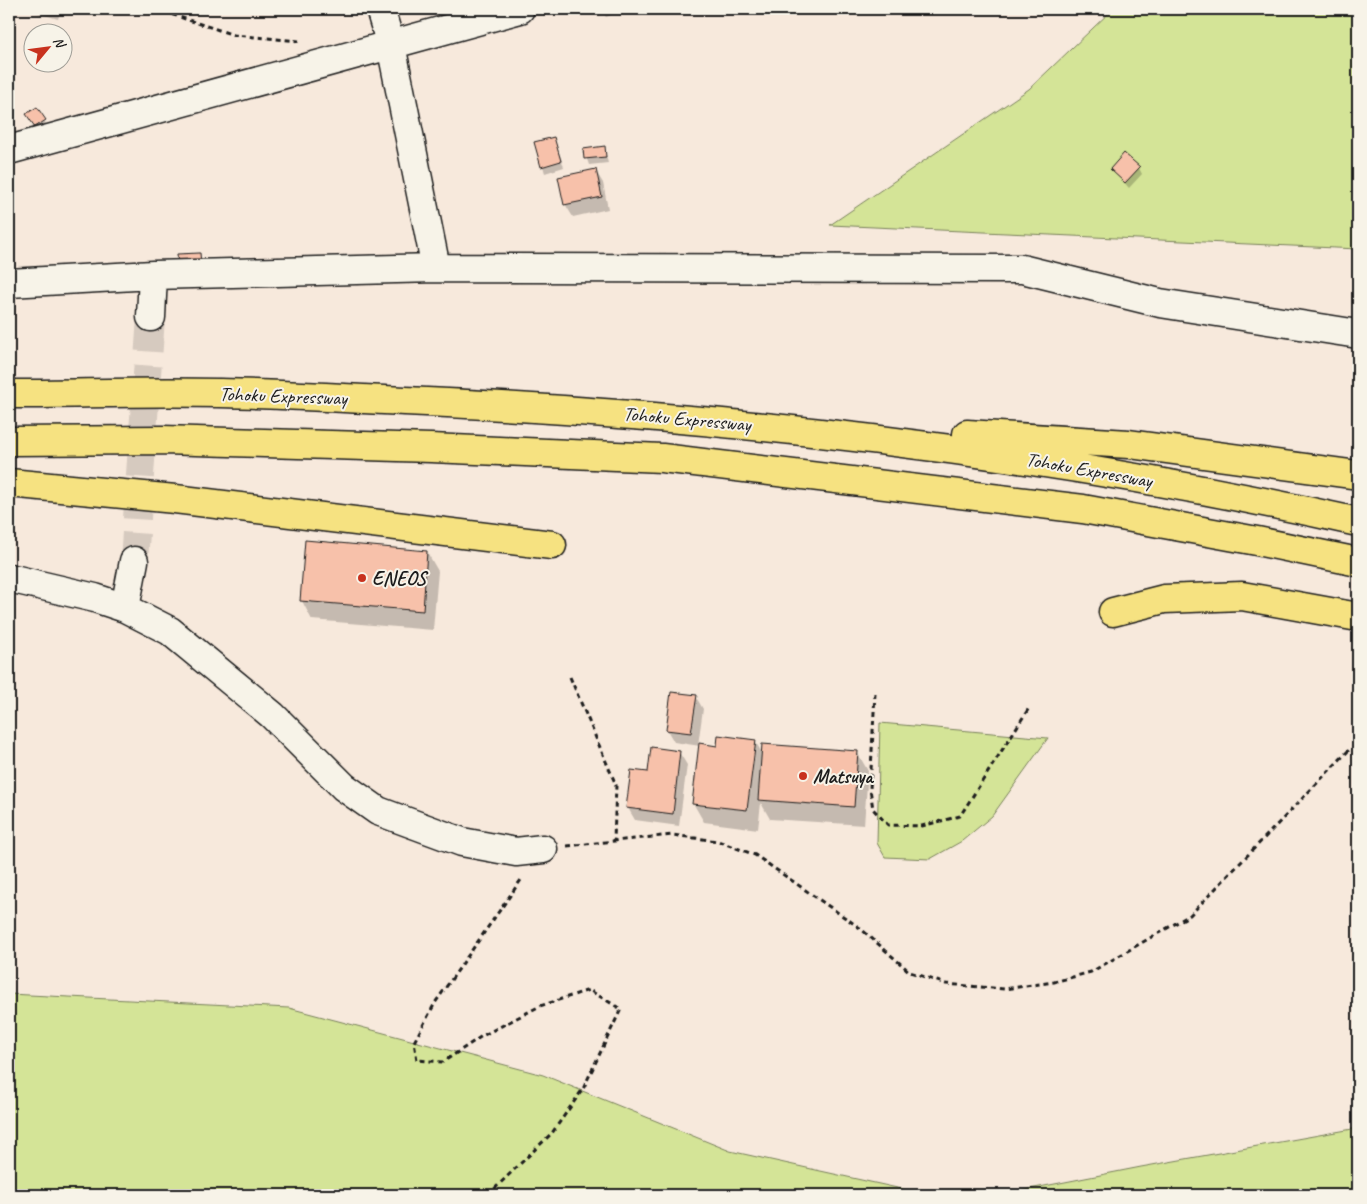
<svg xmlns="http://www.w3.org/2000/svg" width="1367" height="1204" viewBox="0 0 1367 1204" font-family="Caveat,sans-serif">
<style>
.green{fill:#d4e497;stroke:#78805a}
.shadow{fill:#0003}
.building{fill:#f7c1aa;stroke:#1c1c1c}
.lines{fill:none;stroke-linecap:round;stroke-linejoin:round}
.minor-tunnel{stroke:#d6cabf;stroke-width:28;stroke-dasharray:28 14;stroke-linecap:butt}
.minor-casing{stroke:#1c1c1c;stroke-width:31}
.highway-casing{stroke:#1c1c1c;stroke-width:31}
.path{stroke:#1c1c1c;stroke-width:3;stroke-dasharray:5 4;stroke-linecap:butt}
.minor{stroke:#f7f3e8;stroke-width:28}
.highway{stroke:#f6e281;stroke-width:28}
.poi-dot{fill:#c8321e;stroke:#f7f3e8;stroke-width:2}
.labels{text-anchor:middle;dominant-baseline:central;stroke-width:4;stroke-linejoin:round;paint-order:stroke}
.street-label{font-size:20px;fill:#1c1c1c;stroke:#f7f3e8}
.poi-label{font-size:20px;font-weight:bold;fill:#1c1c1c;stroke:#f7f3e8;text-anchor:start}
</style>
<rect width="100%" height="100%" fill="#f7e9dc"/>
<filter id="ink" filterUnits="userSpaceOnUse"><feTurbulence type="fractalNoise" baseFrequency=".02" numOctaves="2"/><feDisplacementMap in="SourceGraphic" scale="10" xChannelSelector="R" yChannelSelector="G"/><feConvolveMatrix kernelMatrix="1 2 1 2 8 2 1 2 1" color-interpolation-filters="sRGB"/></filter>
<g filter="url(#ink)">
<path class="green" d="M 1113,9 L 1358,9 L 1358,249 L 830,225 L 1029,89 Z
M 880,723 L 1048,738 L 992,816 L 962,841 L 930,859 L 885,857 L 877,843 Z
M 9,994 L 289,1008 L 543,1075 L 730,1151 L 929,1195 L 9,1195 Z
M 1358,1128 L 1358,1195 L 999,1195 L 1141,1167 Z"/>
<path class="shadow" d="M 25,9 L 61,9 L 58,19 Z
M 601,9 L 617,9 L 618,12 L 606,17 Z
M 622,9 L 634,9 L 635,12 L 626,14 Z
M 36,108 L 48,127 L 39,132 L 31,120 Z
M 554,138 L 564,167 L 545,173 L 536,143 Z
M 604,148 L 608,163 L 589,165 L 584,150 Z
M 1139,168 L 1142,174 L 1129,188 L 1112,169 Z
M 595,170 L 603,183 L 608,209 L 573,217 L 565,204 Z
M 427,552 L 438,571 L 433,630 L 312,620 L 302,601 Z
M 696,697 L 703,709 L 698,745 L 718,747 L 755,741 L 762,753 L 857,752 L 868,771 L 864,825 L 770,819 L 761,803 L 758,829 L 704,822 L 693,803 L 700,746 L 674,742 L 667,730 Z
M 679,752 L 687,765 L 679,826 L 635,820 L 628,808 L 650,773 Z"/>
<path class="building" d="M 37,107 L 46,120 L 35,127 L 26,114 Z
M 554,137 L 561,161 L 541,167 L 534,142 Z
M 605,146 L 606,157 L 584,159 L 583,149 Z
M 1124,153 L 1140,167 L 1125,183 L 1110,169 Z
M 596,169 L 602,197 L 564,205 L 558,177 Z
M 200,253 L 201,265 L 178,267 L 177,254 Z
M 305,540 L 427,551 L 423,611 L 300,601 Z
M 671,692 L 697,695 L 691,733 L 666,730 Z
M 718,735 L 756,740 L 747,810 L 692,804 L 699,743 L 717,746 Z
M 762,744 L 858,751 L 854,807 L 758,800 Z
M 651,747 L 680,751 L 673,814 L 626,808 L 631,770 L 648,772 Z"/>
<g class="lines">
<path class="minor-tunnel" d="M 134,561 L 151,317"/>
<g class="minor-casing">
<path id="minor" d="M 380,9 L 391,45 L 436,268
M 9,150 L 520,9
M 9,283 L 153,275 L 436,268 L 1022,269 L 1160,303 L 1358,334
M 151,317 L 153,275
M 9,578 L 95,598 L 125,608 L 170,631 L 272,715 L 344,787 L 378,811 L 462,842 L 516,852 L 543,849
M 125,608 L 134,561"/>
</g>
<g class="highway-casing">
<path id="highway" d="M 9,394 C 79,394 150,391 220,393 C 275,394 330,397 384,400 C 714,414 1036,450 1358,522
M 967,434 L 1129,444 L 1358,475
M 9,441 L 163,440 L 431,448 L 662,458 L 1083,509 L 1257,541 L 1358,562
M 9,483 L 175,499 L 552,545
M 1113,612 L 1164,599 L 1242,596 L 1358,617"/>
</g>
<path class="path" d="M 155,9 L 234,35 L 299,41
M 570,677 L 616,785 L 614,841
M 875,693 L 870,789 L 873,809 L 888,825 L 922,826 L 960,816 L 1029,708
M 567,846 L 672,835 L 718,841 L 755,855 L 860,928 L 910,972 L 946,984 L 1004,989 L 1054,982 L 1091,972 L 1190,915 L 1350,749 L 1358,746
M 488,1195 L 552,1133 L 583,1089 L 621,1009 L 589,990 L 540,1006 L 482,1036 L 443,1062 L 417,1060 L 414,1042 L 435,1003 L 523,877"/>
<use href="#minor" class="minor"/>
<use href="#highway" class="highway"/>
</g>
</g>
<g class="poi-dot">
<circle cx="362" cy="578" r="5"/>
<circle cx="803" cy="776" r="5"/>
</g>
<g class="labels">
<g class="street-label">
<text transform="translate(283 396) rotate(2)">Tohoku Expressway</text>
<text transform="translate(687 419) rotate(5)">Tohoku Expressway</text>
<text transform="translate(1089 470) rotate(10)">Tohoku Expressway</text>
</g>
<g class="poi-label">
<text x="372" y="578">ENEOS</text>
<text x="813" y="776">Matsuya</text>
</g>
</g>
<rect width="1367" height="1204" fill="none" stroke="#f7f3e8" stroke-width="30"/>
<rect x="15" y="15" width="1337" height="1174" fill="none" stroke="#1c1c1c" stroke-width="2" filter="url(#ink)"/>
<g transform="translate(48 48) rotate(61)"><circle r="24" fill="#f7f3e8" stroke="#9f9d96"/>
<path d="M0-4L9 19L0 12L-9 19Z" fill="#c8321e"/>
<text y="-8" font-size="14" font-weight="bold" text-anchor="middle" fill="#1c1c1c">N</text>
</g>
</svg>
